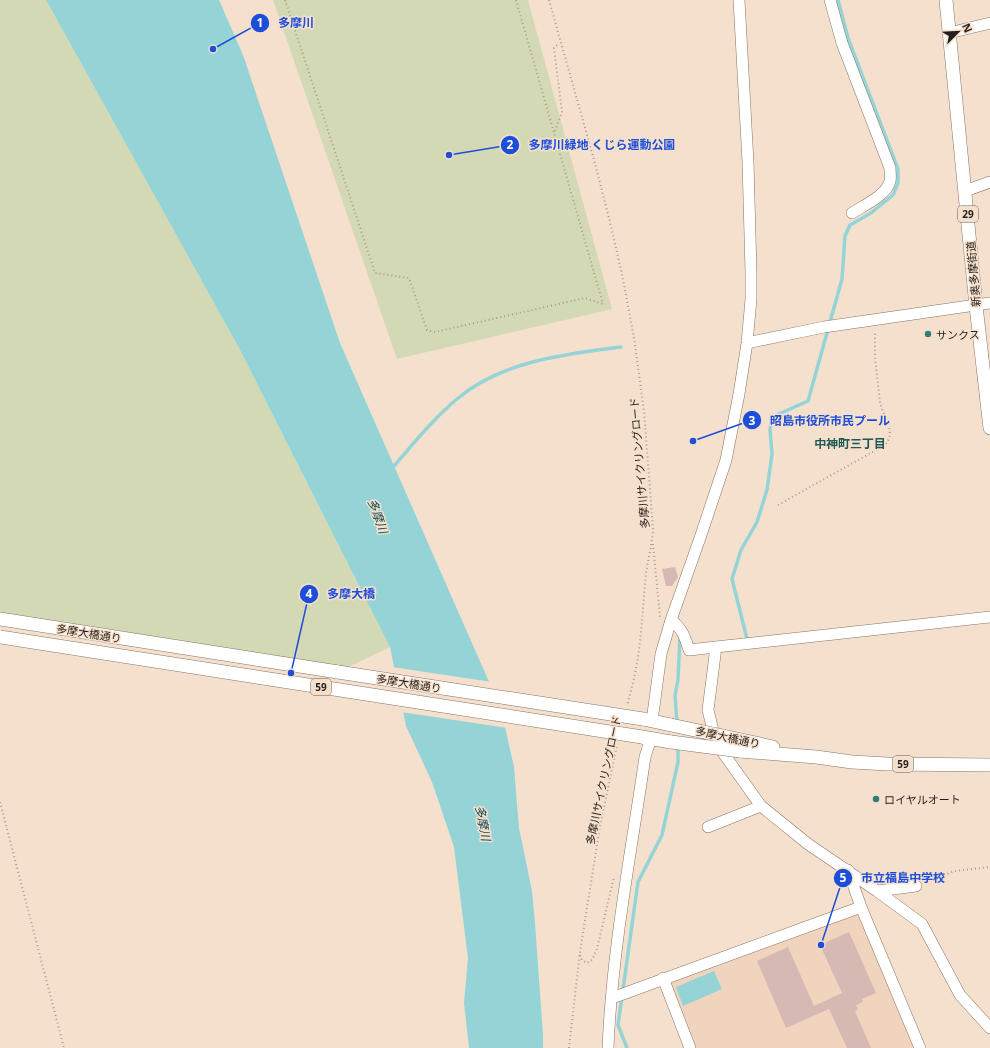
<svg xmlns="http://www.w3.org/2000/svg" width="990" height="1048" viewBox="0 0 990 1048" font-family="'Noto Sans','Noto Sans JP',sans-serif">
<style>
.built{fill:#f0d4bd}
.green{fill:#d3d9b4}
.water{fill:#94d4d7}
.pier{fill:#f5e0ce}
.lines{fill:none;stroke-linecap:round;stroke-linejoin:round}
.stream{stroke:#94d4d7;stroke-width:3.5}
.building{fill:#d5b9b2}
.minor-casing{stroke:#877464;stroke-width:12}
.major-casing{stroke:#877464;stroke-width:14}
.path{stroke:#aa9a8c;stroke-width:2;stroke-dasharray:1 3;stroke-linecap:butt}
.minor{stroke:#fff;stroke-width:11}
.major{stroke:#fff;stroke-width:13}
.major-bridge-casing{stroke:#877464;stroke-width:14;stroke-linecap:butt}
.major-bridge{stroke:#fff;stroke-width:13}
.poi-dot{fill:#357c73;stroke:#f5e0ce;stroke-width:1.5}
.labels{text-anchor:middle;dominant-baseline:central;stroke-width:3;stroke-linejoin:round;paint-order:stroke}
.shield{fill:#f5e0ce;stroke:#65594f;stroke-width:1}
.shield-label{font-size:10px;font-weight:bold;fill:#271f19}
.street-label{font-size:11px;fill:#271f19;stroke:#f5e0ce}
.poi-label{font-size:11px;fill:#271f19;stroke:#f5e0ce;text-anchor:start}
.neighbourhood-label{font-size:12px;font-weight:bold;fill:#205953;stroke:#f5e0ce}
.water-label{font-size:12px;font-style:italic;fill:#0f494c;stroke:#f5e0ce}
.leader{fill:none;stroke:#1d4ed8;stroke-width:1.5}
.callout-dot{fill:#1d4ed8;stroke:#f5e0ce;stroke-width:1.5}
.mark-label{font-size:12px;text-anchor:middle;font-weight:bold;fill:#fff}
.callout-label{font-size:12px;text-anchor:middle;font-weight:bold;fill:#1d4ed8;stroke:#f5e0ce;stroke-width:3;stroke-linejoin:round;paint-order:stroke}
</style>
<rect width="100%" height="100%" fill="#f5e0ce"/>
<path class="built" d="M 860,909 L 916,1048 L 695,1048 L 669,986 L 673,980 Z"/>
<path class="green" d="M 0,0 L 46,0 L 239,348 L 390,647 L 338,672 L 0,619 Z
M 273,0 L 528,0 L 612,309 L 397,359 Z"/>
<path class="water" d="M 46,0 L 219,0 L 243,55 L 340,343 L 501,709 L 514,767 L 519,828 L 532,891 L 535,923 L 543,1035 L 543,1048 L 469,1048 L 464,1003 L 468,958 L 454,847 L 432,782 L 406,726 L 390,647 L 239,348 Z
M 714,971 L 722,989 L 683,1006 L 676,987 Z"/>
<path class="pier" d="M 392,667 L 492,682 L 503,708 L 508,728 L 401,712 Z"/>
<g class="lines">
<path class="stream" d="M 394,466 C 414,443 434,418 457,399 C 501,361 566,354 621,347
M 747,639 L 732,579 L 741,550 L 757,522 L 767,490 L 772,454 L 770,430 L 772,417 L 808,401 L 842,279 L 845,236 L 850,225 L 871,213 L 893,195 L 898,183 L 898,169 L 848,38 L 838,0
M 677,724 L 675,695 L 678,680 L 680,636
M 627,1048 L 618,1025 L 638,882 L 662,835 L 678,762 L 678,746"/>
</g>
<path class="building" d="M 675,567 L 678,577 L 672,586 L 666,586 L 662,569 Z
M 849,932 L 876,993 L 862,999 L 863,1002 L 856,1005 L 858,1009 L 855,1011 L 871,1048 L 847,1048 L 829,1009 L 786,1028 L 757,961 L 788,947 L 814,1006 L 842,993 L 820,945 Z"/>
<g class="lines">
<g class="minor-casing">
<path id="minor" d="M 830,0 L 842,43 L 890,168 C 890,172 891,177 890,181 C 887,195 863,206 852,213
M 949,33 L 990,23
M 965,191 L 990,182
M 747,343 L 824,327 L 990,303
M 671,620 C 682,628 685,637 689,650 L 716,647 L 708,710 L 716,743 L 761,806 L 808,844 L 877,891 L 922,924 L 960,995 L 990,1028
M 716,647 L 990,617
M 652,721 L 661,654 L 671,620 L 700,538 L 726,460 L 739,394 L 747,343 L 751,299 L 751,272 L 748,162 L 739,0
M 708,827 L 761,806
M 848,870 L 861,907 L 920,1048
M 877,891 L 916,886
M 663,978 L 690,1048
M 612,998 L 861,907
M 608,1048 C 612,950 631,853 645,757 L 651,738"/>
</g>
<g class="major-casing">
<path id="major" d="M 946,0 L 976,306 L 990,428
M 0,619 L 338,672
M 643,719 L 671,725
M 642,737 L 671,742
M 737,739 L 773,747
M 740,751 L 816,757 L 852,762 L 888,764 L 990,765"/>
</g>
<path class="path" d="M 285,0 L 375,273 L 409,278 L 427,330 L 435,332 L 585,298 L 603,304
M 516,0 L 603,304
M 549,0 L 593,156 L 610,222 L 622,274 L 634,338 L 644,411 L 653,529 C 652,548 646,565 645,584 C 643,606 642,627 639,649 C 637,668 632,687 627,706
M 555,131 L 562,112 L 554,48 L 558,44
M 778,505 L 885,445 C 897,432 883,417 880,402 L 875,357 L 875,331
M 653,544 L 660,617
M 0,802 L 64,1048
M 925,882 L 955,871 L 990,867
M 580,955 L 582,960 L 587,963 L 592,960 L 597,949 L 614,877
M 569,1048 L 580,952 L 600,826 L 617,745"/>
<use href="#minor" class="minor"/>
<use href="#major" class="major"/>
<g class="major-bridge-casing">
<path id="major-bridge" d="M 0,637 L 642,737
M 338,672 L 643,719
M 671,725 L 737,739
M 671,742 L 740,751"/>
</g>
<use href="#major-bridge" class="major-bridge"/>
</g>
<g class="poi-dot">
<circle cx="928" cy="334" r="4"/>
<circle cx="876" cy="799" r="4"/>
</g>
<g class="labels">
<g class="shield">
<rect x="958" y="206" width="20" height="16" rx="3"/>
<rect x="311" y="679" width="20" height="16" rx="3"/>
<rect x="893" y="756" width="20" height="16" rx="3"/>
</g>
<g class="shield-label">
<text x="968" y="214">29</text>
<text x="321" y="687">59</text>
<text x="903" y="764">59</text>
</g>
<g class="street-label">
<text transform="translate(973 274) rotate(-95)">新奥多摩街道</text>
<text transform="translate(639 463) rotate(-95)">多摩川サイクリングロード</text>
<text transform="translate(89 633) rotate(9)">多摩大橋通り</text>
<text transform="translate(409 683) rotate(9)">多摩大橋通り</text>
<text transform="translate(728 737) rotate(12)">多摩大橋通り</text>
<text transform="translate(603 780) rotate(-78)">多摩川サイクリングロード</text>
</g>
<g class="poi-label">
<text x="936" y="334">サンクス</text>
<text x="884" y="799">ロイヤルオート</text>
</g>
<g class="neighbourhood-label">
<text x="850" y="443">中神町三丁目</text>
</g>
<g class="water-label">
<text transform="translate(378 516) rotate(70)">多摩川</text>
<text transform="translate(483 823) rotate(79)">多摩川</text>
</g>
</g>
<path class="leader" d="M213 49L260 23M449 155L510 145M693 441L752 420M291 673L309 594M821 945L843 878"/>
<g class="callout-dot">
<circle cx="213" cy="49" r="4"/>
<circle cx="449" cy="155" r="4"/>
<circle cx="693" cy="441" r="4"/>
<circle cx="291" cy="673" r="4"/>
<circle cx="821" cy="945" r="4"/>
<circle cx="260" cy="23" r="10"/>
<circle cx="510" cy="145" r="10"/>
<circle cx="752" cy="420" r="10"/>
<circle cx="309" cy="594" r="10"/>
<circle cx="843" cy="878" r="10"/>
</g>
<g class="mark-label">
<text x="260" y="27">1</text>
<text x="510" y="149">2</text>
<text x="752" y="425">3</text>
<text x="309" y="598">4</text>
<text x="843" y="882">5</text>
</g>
<g class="callout-label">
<text x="296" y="27">多摩川</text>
<text x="602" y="149">多摩川緑地 くじら運動公園</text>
<text x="830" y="425">昭島市役所市民プール</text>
<text x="351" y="598">多摩大橋</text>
<text x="903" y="882">市立福島中学校</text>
</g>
<g transform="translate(958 32) rotate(66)" stroke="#f5e0ce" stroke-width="3" paint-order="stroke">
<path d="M0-3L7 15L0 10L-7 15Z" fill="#271f19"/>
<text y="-6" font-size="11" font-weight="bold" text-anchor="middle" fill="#271f19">N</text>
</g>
</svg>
